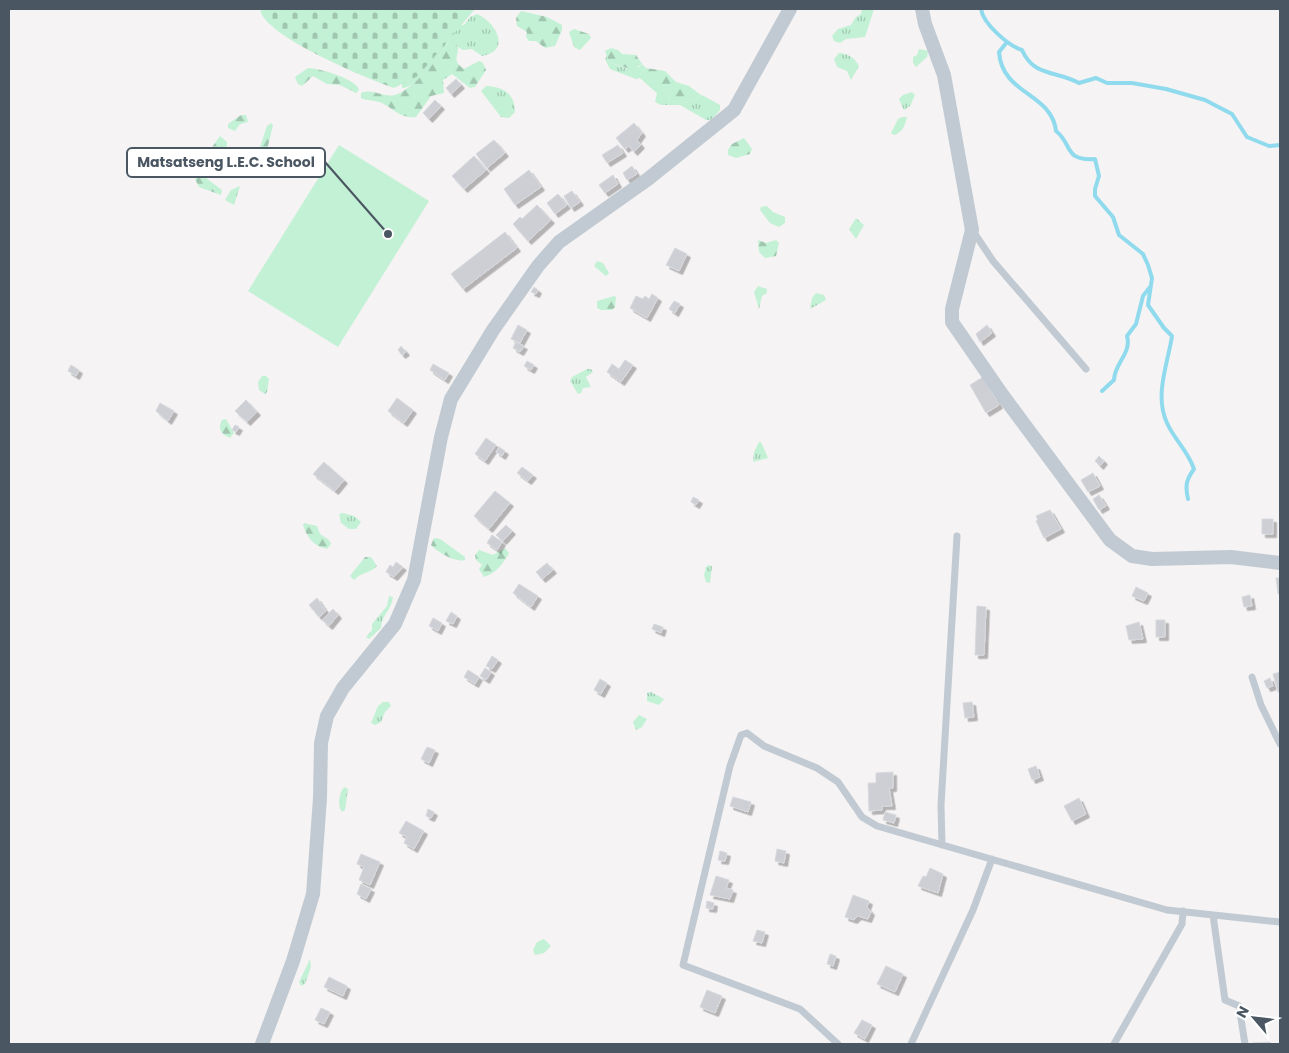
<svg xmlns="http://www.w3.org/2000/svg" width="1289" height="1053" viewBox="0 0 1289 1053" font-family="Poppins,sans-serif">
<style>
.grass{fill:url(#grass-tufts)}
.forest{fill:url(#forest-firs)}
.cemetery{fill:url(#cemetery-stones)}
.green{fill:#c3f1d5}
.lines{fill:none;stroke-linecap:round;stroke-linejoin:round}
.stream{stroke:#90daee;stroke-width:4}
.building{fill:#cdcfd5;stroke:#d7d9de;filter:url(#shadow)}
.service{stroke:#c1cad2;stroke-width:7}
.minor{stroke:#c1cad2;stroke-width:14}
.leader{fill:none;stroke:#4a5661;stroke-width:2}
.callout-dot{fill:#4a5661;stroke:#fff;stroke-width:2}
.callout{fill:#fff;stroke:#4a5661;stroke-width:2}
.callout-label{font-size:14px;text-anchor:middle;font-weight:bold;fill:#4a5661}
</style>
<defs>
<pattern id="grass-tufts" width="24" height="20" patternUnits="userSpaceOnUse" patternTransform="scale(1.25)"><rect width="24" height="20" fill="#c3f1d5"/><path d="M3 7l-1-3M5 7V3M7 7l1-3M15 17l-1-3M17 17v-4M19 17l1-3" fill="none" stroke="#a0c6b0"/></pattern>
<pattern id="forest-firs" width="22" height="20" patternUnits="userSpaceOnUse" patternTransform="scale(1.25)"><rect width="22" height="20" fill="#c3f1d5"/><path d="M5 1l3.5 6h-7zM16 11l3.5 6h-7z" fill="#a0c6b0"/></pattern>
<pattern id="cemetery-stones" width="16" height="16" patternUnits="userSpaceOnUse" patternTransform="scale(1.25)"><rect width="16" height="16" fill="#c3f1d5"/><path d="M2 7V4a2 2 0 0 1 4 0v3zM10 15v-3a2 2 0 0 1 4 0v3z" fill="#a0c6b0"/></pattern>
<filter id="shadow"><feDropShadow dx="3.5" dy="3.5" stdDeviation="0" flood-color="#0004"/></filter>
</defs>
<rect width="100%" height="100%" fill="#f5f3f3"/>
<path class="grass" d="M 862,9 L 874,9 L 865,37 L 846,39 L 840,43 L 834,41 L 832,36 L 838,29 L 851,25 L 855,18 L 861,14 Z
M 477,14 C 496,22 512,51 482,56 L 472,49 L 463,50 L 449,41 C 443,53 416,89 402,88 L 402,84 L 456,25 L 464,25 L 470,17 Z
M 919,49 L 928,51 L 927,57 L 916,67 L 913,63 L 913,57 L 917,55 Z
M 839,53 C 847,53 855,58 859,66 L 851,80 L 847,71 L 837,67 L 834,59 Z
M 607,56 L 609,62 L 627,69 L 639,67 L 642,64 L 646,68 L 640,74 L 640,78 L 636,79 L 610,69 L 605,59 Z
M 486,86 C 503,87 515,93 515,112 L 509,118 L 501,117 L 481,91 Z
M 652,89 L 662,89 L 668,92 L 669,102 C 677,106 695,102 701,95 L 704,96 L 720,105 L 720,110 L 711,120 L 706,120 L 680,105 L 661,105 L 655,102 L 657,93 Z
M 912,92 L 915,95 L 910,106 L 904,110 L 899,99 L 903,95 Z
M 902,117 L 907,117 C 905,126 902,133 894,135 L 891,133 L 898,119 Z
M 856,218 L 864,225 L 856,239 L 849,229 Z
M 597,261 L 603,263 L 609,273 L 606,276 L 594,266 Z
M 758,286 L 767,289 L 767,293 L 762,296 L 759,309 L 754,292 Z
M 816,293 L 824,295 L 826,300 L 810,309 L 812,298 Z
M 587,369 L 591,369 L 593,372 L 586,377 L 591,387 L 583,388 L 581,393 L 578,394 L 570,381 L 572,377 Z
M 759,442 L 761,442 L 768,458 L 753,462 L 754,452 Z
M 343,513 L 354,516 L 361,522 L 356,529 L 349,529 L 341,523 L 339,514 Z
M 709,565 L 712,566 L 710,583 L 706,582 L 704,575 L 706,567 Z
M 389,596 L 393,597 C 392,609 381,616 381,628 L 369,639 L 366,637 L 372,630 L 372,624 L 387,606 Z
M 651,692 L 664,699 L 659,705 L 647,701 L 647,693 Z
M 383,702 L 389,702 L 391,706 L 385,712 L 381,722 L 375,725 L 371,723 L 378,706 Z
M 639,715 L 647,719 L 642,727 L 636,730 L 633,722 Z
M 544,939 L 551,946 L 544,953 L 535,955 L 533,950 L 537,942 Z
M 310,959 L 311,967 L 305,984 L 301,986 L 299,982 Z"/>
<path class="forest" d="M 521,11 L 547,17 L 562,25 L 562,30 L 555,46 L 545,48 L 536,41 L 529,41 L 526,37 L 527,32 L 517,26 L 516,18 Z
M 574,29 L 589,34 L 591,38 L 580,50 L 574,47 L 569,32 Z
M 449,41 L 454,42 L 458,47 C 458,59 452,60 464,69 L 479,61 L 483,63 L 486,70 L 475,87 L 470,88 L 452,74 L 443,80 L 444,93 L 431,96 L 416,117 C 401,119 394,109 382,103 C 375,100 368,101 361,98 L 361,93 C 373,88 383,98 395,95 C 412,90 441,57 449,41 Z
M 611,48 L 618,50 L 622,54 L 636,55 L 642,64 L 632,70 L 609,62 L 605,51 Z
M 308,68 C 319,68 357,79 359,90 L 356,93 L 340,85 L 327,84 L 313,76 L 302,86 L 298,84 L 295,77 Z
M 646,68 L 665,71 L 676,82 L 689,86 L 701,95 C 695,102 677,106 669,103 L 668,92 L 662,89 L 652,89 L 640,78 L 640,74 Z
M 241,115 L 246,115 L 248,122 L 240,124 L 235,131 L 228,128 L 228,124 Z
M 271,123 L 273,125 L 267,150 L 265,152 L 260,147 L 267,126 Z
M 220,136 L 227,142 L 226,156 L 215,161 L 218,171 L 212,170 L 206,162 L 208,153 Z
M 744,138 L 752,149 L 750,154 L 736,158 L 728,155 L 728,150 L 732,144 Z
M 202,175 L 222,190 L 221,195 L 199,187 L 195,179 Z
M 240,186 L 234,205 L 225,200 L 231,190 Z
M 767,206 L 773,212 L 785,217 L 785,223 L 779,227 L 770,223 L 760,210 L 761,207 Z
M 758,240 L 766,243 L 776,240 L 779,243 L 776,256 L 765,258 L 759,252 Z
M 614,296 L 616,297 L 615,307 L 612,310 L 601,310 L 597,308 L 597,301 Z
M 262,376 L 266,376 L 269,379 L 267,392 L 265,394 L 259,390 L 258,382 Z
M 226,419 L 234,433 L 230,438 C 222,435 217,429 222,420 Z
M 304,523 L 317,526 L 320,534 L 329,540 L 331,544 L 327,549 C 313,546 307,537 303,525 Z
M 434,538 L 440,539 L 465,557 L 465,560 C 456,563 437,552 431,545 Z
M 505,548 L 509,553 C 504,563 495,574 484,577 L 479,569 L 482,565 L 476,560 L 475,555 L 479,550 L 493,555 Z
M 365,557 L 371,557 L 377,566 C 371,573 361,572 354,580 L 350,576 Z
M 344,787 L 348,789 L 345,810 L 342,812 C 337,804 339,794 344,787 Z"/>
<path class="cemetery" d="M 260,9 L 475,9 L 418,76 L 394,88 C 368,79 263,36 260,9 Z"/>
<path class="green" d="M 339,145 L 429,201 L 338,347 L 248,291 Z"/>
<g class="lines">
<path class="stream" d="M 981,9 C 983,24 1009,46 1022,50 C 1034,77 1055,70 1079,83 L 1096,78 L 1107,83 L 1132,83 L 1166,89 L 1205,100 L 1232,114 L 1247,137 L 1269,146 L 1280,145
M 1007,42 L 999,52 C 1002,95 1052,93 1056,131 C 1073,144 1063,161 1095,159 L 1099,176 L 1095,189 L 1095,196 L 1113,217 L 1119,235 L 1143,254 L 1148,265 L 1152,278 L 1148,305 L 1164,328 L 1172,336 C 1168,363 1154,395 1167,423 C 1174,439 1188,451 1194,469 C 1186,480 1185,486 1188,499
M 1102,391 L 1114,380 C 1114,364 1132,353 1127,336 L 1136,324 L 1143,296 L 1150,287"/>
</g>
<path class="building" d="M 456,79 L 461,85 L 451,94 L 446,88 Z
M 435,100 L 441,106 L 429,119 L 423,113 Z
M 634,123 L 642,133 L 637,140 L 641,145 L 634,152 L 629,146 L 625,149 L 616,138 Z
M 494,140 L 505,153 L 487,168 L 476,154 Z
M 618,145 L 623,153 L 607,163 L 602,155 Z
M 474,156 L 486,170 L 464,189 L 452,176 Z
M 632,166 L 637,174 L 627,180 L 623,173 Z
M 529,170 L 541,187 L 515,205 L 504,189 Z
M 613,175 L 618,184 L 605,193 L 599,185 Z
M 572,191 L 580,202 L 571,208 L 564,196 Z
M 558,194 L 567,205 L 555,214 L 547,203 Z
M 537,205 L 551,220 L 528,241 L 513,224 L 520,217 L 522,219 Z
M 505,232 L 517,248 L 463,289 L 451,274 Z
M 675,248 L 687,254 L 679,271 L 666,265 Z
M 534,287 L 538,290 L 536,294 L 531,292 Z
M 652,294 L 658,298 L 647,318 L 630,308 L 636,296 L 643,299 L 645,296 L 649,299 Z
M 674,301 L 680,304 L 675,313 L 669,309 Z
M 518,325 L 527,330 L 520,343 L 511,339 Z
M 987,325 L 992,333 L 980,342 L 976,334 Z
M 516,342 L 524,346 L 520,352 L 513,348 Z
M 401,346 L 406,352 L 402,355 L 398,350 Z
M 625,360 L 633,365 L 621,382 L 607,372 L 612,364 L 619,369 Z
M 527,361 L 534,365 L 531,370 L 524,366 Z
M 433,364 L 449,373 L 445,380 L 430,370 Z
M 71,365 L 79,370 L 76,376 L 68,371 Z
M 983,377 L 999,405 L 986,413 L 970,385 Z
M 397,398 L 413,410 L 404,423 L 388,411 Z
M 246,400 L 257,412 L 247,422 L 235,411 Z
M 160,403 L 174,411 L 168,421 L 156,411 Z
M 235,425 L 239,427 L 236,432 L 232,430 Z
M 486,438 L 496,445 L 485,461 L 475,454 Z
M 499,447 L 505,451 L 502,456 L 496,452 Z
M 1099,456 L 1104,461 L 1100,466 L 1095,461 Z
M 324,462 L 344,480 L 335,491 L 313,474 Z
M 522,467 L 533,475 L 528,481 L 517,473 Z
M 1093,473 L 1100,486 L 1088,492 L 1081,480 Z
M 495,491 L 510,503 L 489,529 L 474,516 Z
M 1099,495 L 1106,506 L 1099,510 L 1093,499 Z
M 693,497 L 699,500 L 696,505 L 691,502 Z
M 1050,510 L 1061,529 L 1044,538 L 1036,521 L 1038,520 L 1036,516 Z
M 1262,519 L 1273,519 L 1273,534 L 1262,534 Z
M 506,525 L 512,531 L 503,541 L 496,535 Z
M 492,535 L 502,542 L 497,550 L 487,543 Z
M 396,562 L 403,567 L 394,577 L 386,572 L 390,565 L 393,567 Z
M 547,563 L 553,570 L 542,579 L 536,572 Z
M 1276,578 L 1280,578 L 1280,594 L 1278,594 Z
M 519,584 L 538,596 L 531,607 L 513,593 Z
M 1136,587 L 1148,593 L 1144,601 L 1132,596 Z
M 1250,595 L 1252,606 L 1244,607 L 1242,597 Z
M 317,598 L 326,611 L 319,617 L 309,605 Z
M 977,606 L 986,607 L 984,655 L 975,655 Z
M 333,609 L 338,615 L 329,626 L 322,620 Z
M 451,612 L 457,616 L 453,624 L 446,621 Z
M 433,618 L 442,623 L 438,631 L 429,626 Z
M 1156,620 L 1165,620 L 1165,637 L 1156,637 Z
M 1139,622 L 1143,639 L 1129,640 L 1126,626 Z
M 654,624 L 663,627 L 661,633 L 652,629 Z
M 492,656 L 498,660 L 492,669 L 486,666 Z
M 485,668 L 491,672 L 486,680 L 480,676 Z
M 468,670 L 479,677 L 475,684 L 464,677 Z
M 1280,672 L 1280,692 L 1278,692 L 1273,674 Z
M 1270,678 L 1273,686 L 1267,688 L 1264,681 Z
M 600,679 L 607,683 L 601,694 L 594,690 Z
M 972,702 L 974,717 L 965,718 L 963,703 Z
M 427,747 L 435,750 L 429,763 L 421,759 Z
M 1036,766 L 1040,777 L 1032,780 L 1028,769 Z
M 893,772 L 893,788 L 889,788 L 892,806 L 882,806 L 882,810 L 869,811 L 868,783 L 876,783 L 876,773 Z
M 733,797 L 751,802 L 748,812 L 730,806 Z
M 1079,798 L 1086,814 L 1072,821 L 1064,806 Z
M 428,809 L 434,812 L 431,818 L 426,816 Z
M 885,812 L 896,815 L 894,823 L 883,820 Z
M 406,821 L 424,831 L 414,849 L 404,843 L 407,837 L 399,833 Z
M 777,849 L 786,851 L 784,863 L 775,861 Z
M 720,851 L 727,853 L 725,861 L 718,860 Z
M 361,854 L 380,862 L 370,885 L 359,880 L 364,867 L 357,864 Z
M 930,868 L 943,874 L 938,893 L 918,886 L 923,876 L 926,877 Z
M 716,876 L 729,880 L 726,888 L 733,890 L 730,899 L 710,895 Z
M 361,884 L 371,889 L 366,899 L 357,894 Z
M 853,895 L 869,901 L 867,907 L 871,912 L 868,919 L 858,916 L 854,920 L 845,917 Z
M 707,901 L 714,903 L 713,909 L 706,908 Z
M 757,930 L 765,932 L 762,943 L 753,941 Z
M 830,954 L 836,956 L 833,966 L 827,964 Z
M 886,966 L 903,974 L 895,992 L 877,984 Z
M 329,977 L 347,986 L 343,996 L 324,987 Z
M 707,990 L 722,996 L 715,1013 L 700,1007 Z
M 321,1008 L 330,1012 L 324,1024 L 315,1020 Z
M 862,1020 L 872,1025 L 865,1039 L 854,1033 Z
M 1270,1042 L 1270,1044 L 1252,1044 L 1252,1043 Z"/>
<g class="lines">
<path class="service" d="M 973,231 L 993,261 L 1086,369
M 1252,677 L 1261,705 L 1280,744
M 942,845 L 941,805 L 957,536
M 1213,915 L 1225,1000 L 1239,1006 L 1245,1044
M 838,1044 L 800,1009 L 683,965 L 730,766 L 741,735 L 747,733 L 764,746 L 817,768 L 838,782 L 862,817 L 877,826 L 1167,910 L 1280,922
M 911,1044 L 973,910 L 992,859
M 1114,1044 L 1182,924 L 1183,911"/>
<path class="minor" d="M 922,9 L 925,24 L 944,75 L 972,230 L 952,309 L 952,322 L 1001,393 L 1110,540 L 1132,556 L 1152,559 L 1231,557 L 1280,563
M 262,1044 L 293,961 L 313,894 L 320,798 L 321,743 L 327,716 L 343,688 L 395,624 L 414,580 L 441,437 L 451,399 L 493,330 L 538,266 L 559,242 L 648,179 L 734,110 L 790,9"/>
</g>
<path class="leader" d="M388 234L325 162"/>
<circle class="callout-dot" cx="388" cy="234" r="5"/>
<rect class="callout" x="127" y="148" width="198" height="29" rx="5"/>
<g class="callout-label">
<text x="226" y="167">Matsatseng L.E.C. School</text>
</g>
<rect width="1289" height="1053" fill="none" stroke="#4a5661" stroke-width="20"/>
<g transform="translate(1254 1018) rotate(298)" stroke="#ffffff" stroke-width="4" paint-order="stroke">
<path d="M0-4L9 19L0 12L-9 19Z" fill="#4a5661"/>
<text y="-8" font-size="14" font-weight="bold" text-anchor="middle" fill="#4a5661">N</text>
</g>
</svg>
